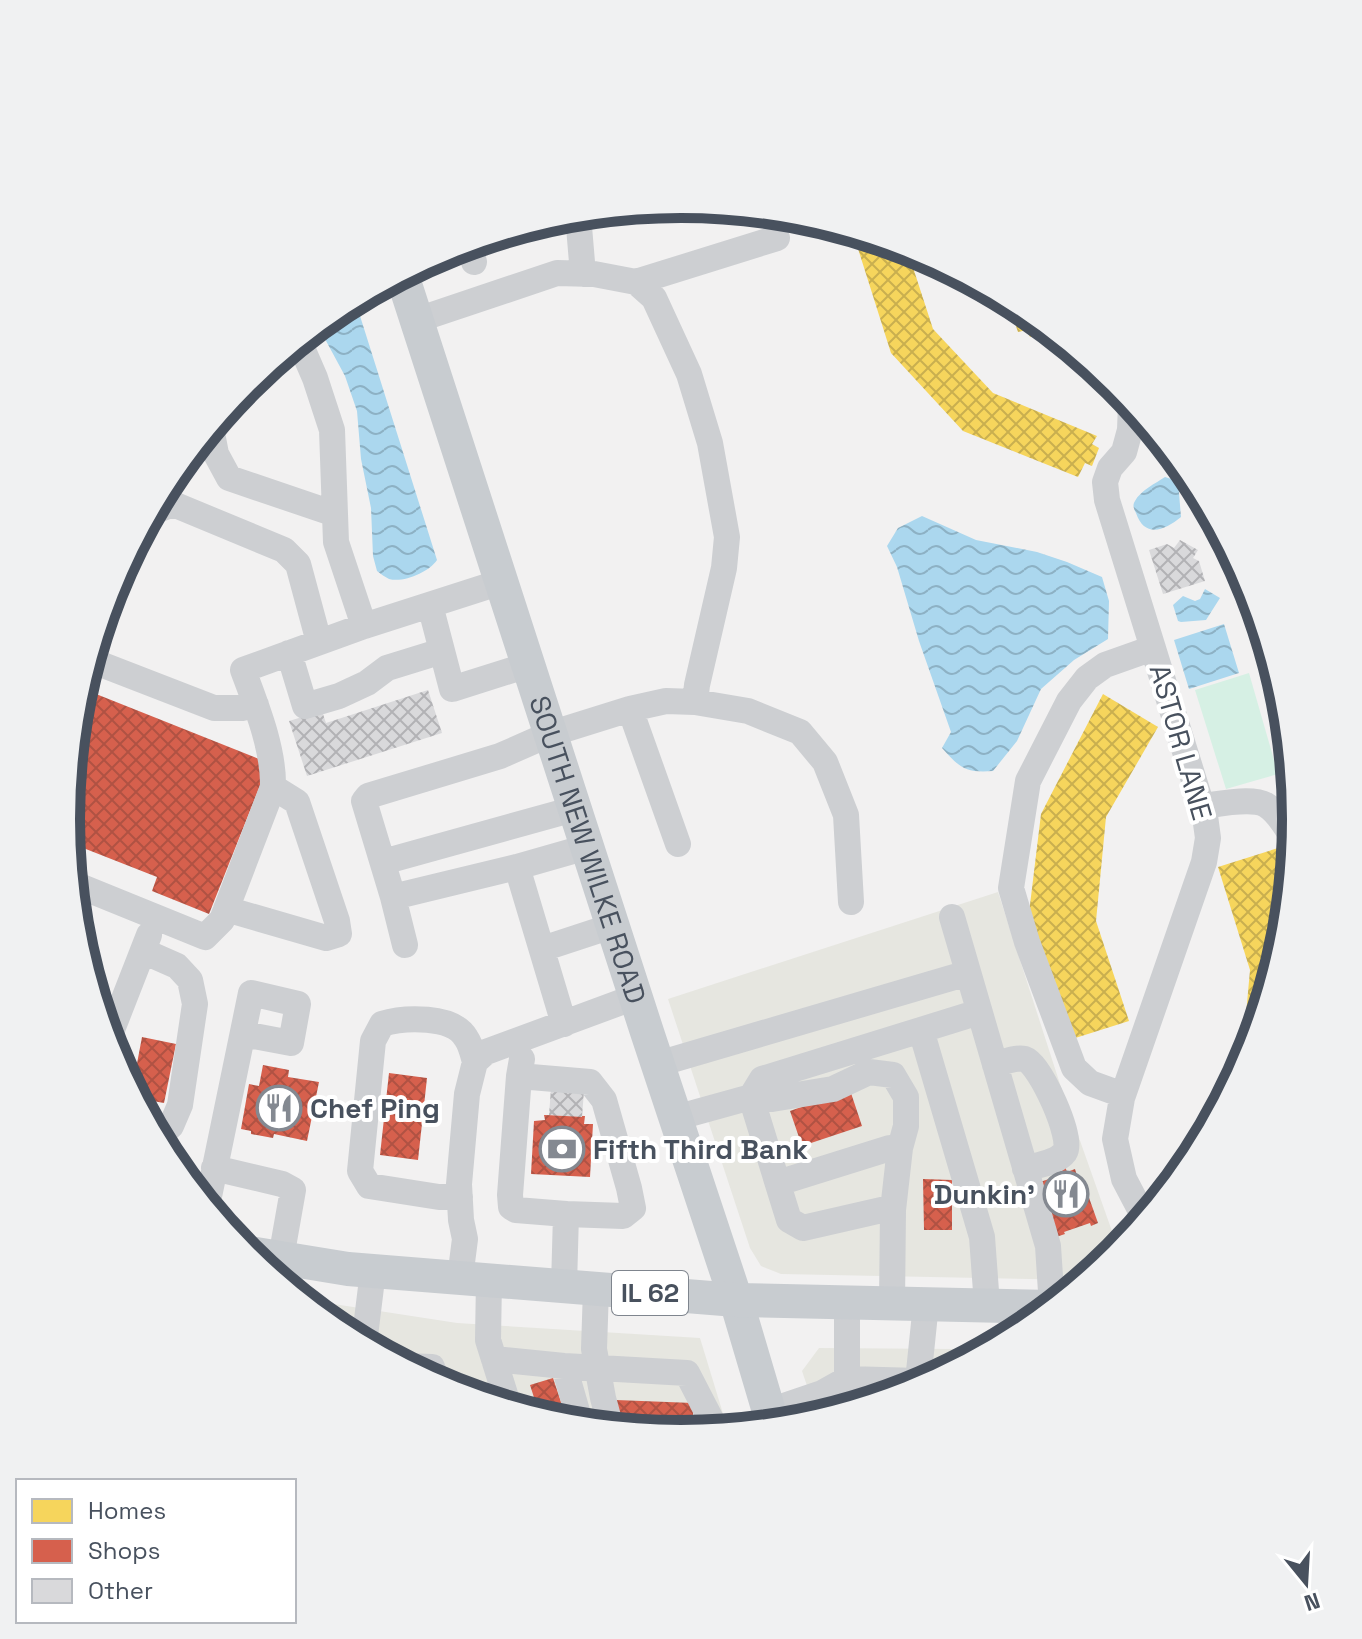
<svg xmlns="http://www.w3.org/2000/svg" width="1362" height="1639" viewBox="0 0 1362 1639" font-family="'Space Grotesk',sans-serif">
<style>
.commercial{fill:#e6e6e0}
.pitch{fill:#d6f0e4}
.water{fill:url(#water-waves)}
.homes{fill:url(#homes-cross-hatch)}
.shops{fill:url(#shops-cross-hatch)}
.building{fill:url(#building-cross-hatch)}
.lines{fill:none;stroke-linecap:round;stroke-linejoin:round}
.minor{stroke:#cdcfd2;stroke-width:26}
.major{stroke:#c8ccd0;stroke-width:34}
.labels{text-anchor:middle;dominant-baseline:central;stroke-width:8;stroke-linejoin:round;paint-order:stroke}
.shield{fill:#fff;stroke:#7f858e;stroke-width:2}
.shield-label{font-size:26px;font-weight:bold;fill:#48515e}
.street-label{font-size:28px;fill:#48515e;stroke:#fff}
.poi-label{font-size:28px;font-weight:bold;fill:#48515e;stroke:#fff;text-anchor:start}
.rim{fill:none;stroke:#48515e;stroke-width:10}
</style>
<defs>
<pattern id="water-waves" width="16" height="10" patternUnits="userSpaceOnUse" patternTransform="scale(2)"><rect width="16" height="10" fill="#abd7ee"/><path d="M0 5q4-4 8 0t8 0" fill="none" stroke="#8db1c4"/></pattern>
<pattern id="homes-cross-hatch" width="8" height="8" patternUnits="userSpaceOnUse" patternTransform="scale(2)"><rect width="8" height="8" fill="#f6d55c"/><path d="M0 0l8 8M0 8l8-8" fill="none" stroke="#c9af4f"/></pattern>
<pattern id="shops-cross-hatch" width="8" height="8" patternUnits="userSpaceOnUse" patternTransform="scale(2)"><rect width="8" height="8" fill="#d6604d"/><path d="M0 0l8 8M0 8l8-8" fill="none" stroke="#b05243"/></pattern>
<pattern id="building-cross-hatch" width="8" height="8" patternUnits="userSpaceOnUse" patternTransform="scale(2)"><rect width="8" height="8" fill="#d9d9db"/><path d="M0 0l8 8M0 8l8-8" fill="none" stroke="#b2b2b5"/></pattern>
</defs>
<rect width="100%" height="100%" fill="#f2f1f1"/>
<path class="commercial" d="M 998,892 L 1060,1084 L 1119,1251 L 1085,1280 L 781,1274 L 761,1266 L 750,1248 L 668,999 Z
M 301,1299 L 457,1323 L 700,1338 L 728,1430 L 681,1434 L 561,1423 L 445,1388 L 339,1331 Z
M 819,1348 L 955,1349 L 987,1350 L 916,1388 L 818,1418 L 802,1371 Z"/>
<path class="pitch" d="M 1249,673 L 1278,774 L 1226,789 L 1195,690 Z"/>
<path class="water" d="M 355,300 L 437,560 C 429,572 404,583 389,579 C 385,577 381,574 377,571 L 373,556 L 371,508 L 361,459 L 357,411 L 345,376 L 318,326 L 340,308 Z
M 1165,477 L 1178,481 L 1181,517 C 1165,530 1145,539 1136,513 C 1134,509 1132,506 1135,501 C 1140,491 1156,483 1165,477 Z
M 922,516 L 976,540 L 1037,552 L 1067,562 L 1102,577 L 1109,601 L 1108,639 L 1074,660 L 1041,689 L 1017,741 L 993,771 C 965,773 960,768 942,748 L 951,732 L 919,641 L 897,567 L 887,546 L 898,528 Z
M 1205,589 L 1220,598 L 1206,620 L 1181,622 L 1178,621 L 1173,605 L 1183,596 L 1195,601 L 1200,599 Z
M 1224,624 L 1239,673 L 1189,689 L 1174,640 Z"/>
<path class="homes" d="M 859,234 L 907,249 L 933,329 L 993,393 L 1097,436 L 1092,444 L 1099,448 L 1092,466 L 1085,463 L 1078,477 L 963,431 L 891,353 L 854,236 Z
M 1007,300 L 1023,308 L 1048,329 L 1048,331 L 1030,337 L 1027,330 L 1018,332 Z
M 1103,694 L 1158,727 L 1106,817 L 1096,921 L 1129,1021 L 1069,1040 L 1029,913 L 1041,814 Z
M 1278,848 L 1290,884 L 1284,940 L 1249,1055 L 1241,1070 L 1250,970 L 1218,867 Z"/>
<path class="shops" d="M 81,688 L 269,763 L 209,914 L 152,891 L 157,877 L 68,842 L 66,819 L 78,699 Z
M 142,1037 L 176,1044 L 164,1103 L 136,1098 L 132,1090 Z
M 263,1065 L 289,1070 L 288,1077 L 319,1082 L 307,1141 L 274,1134 L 273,1138 L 251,1134 L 251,1131 L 241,1129 L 249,1084 L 259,1086 Z
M 389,1073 L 427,1078 L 418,1160 L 380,1155 Z
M 850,1090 L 862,1126 L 802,1146 L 790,1111 Z
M 544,1115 L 585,1116 L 584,1124 L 593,1124 L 590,1177 L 531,1174 L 534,1121 L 545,1120 Z
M 1064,1163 L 1067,1172 L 1075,1169 L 1078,1179 L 1082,1178 L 1098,1223 L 1091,1226 L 1090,1223 L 1064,1232 L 1065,1234 L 1056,1237 L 1040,1182 L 1055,1177 L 1052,1167 Z
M 923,1179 L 952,1180 L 952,1230 L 924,1230 Z
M 553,1378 L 568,1423 L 540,1416 L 530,1385 Z
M 616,1400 L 693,1403 L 693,1421 L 616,1417 Z
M 831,1401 L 867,1402 L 867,1403 L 831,1413 Z"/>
<path class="building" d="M 1180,540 L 1198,550 L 1193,558 L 1199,561 L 1205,581 L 1163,594 L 1149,550 L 1167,544 L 1174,548 Z
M 428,690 L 442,733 L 307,776 L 289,721 L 322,711 L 326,723 Z
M 552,1075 L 585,1078 L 582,1117 L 549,1115 Z"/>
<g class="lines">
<path class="minor" d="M 578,215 L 583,274
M 469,244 L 474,262
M 636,282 L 777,238
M 417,320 L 557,273 L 594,274 L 636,282 L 654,298 L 689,374 L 710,443 L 727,537 L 724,568 L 697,685 L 695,702
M 299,341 L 315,378 L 332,430 L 336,542 L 364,626
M 1131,403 L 1130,430 L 1124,452 L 1110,468 L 1105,482 L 1107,500 L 1205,816 L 1208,838 L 1204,862 L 1122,1098 L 1115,1139 L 1124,1179 L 1145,1219
M 211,428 L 216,454 L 229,478 L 335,514
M 152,512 L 173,504 L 284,550 L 298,564 L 319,642
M 430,605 L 452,689 L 528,665
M 289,653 L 305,706 L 339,696 L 367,683 L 387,668 L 442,651
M 90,660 L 214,708 L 242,708 L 256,705
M 630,709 L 678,844
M 1203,806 C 1218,804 1252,797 1266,805 C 1278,812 1287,828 1294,840
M 383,862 L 574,809
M 517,867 L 564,1024
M 72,883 L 205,937 L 222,920 L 273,787 C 274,749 256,705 243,670 L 364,626 L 501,582
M 393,897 L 364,801 L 368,796 L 500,756 L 550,734 L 630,709 L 666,701 L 695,702 L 748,711 L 800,732 L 825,762 L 846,815 L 851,902
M 226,909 L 326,938 L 339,934 L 337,921 L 297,802 L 273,787
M 952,917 L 1048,1246 L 1052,1307
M 405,945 L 393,897 L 517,867 L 587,847
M 542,949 L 612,926
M 143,951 L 177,966 L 190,980 L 195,1004 L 180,1105 L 171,1126 L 157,1138
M 979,1012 L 921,1030 L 982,1237 L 987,1305
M 108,1040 L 149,935
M 522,1059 L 519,1076 L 510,1195 L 511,1207 L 516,1210 L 566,1214
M 658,1064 L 968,973
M 995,1065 C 1004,1062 1015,1057 1025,1059 C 1040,1064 1074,1139 1065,1152 C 1057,1163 1037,1165 1025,1169
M 519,1076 L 590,1082 L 604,1100 L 629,1188 L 633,1208 L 623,1216 L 566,1214 L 564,1286
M 1123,1095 L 1090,1083 L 1074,1068 L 1027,942 L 1011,888 L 1028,781 L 1069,701 L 1087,678 L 1105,665 L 1153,648
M 675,1118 L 751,1097 L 772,1099 L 833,1089 L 869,1072 L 893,1075 L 906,1097 L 906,1126 L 900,1148 L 893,1210 L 892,1304
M 214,1168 L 282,1184 L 293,1190 L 281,1258
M 778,1183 L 890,1148 L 900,1148
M 460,1197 L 439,1197 L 369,1186 L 360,1171 L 373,1041 L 382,1024 C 404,1017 453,1015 466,1038 C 471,1045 473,1055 475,1062
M 207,1206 L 251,993 L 298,1004 L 291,1043 L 243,1034
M 893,1210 L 886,1209 L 803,1228 L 789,1220 L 751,1097 L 762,1079 L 921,1030
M 460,1278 L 465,1239 L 461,1220 L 459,1184 L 467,1094 L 475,1062 L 486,1052 L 635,997
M 489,1280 L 488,1340 L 509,1407
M 596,1289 L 594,1349 L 603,1398 L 611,1428
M 364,1344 L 373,1271
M 494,1359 L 564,1366 L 687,1373 L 717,1431
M 406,1366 L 432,1367 L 438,1384
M 564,1366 L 581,1425
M 847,1379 L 847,1302
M 769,1411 L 822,1393 L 847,1379 L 918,1381 L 926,1304"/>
<g class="major">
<path id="s1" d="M 402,275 L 647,1032 L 736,1300 L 773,1425"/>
<path d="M 244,1252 L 348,1269 L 736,1300 L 1052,1307"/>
</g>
</g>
<defs>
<g id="restaurant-ring" transform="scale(2.3)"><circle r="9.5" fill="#fff" stroke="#848991" stroke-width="1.5"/><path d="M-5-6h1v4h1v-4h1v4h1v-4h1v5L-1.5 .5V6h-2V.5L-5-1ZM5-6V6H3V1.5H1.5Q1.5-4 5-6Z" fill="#848991"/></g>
<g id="bank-ring" transform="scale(2.3)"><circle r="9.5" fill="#fff" stroke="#848991" stroke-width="1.5"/><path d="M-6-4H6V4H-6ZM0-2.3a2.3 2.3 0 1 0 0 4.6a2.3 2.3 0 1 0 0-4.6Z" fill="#848991"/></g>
</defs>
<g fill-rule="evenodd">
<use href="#restaurant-ring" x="279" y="1108"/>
<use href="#bank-ring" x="562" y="1149"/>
<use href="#restaurant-ring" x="1066" y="1194"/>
</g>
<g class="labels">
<rect class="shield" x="612" y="1271" width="76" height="44" rx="6"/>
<g class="shield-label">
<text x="650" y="1293">IL 62</text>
</g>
<g class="street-label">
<text transform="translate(1181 742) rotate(74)">ASTOR LANE</text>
<text stroke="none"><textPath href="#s1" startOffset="604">SOUTH NEW WILKE ROAD</textPath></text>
</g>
<g class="poi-label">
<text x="310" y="1108">Chef Ping</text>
<text x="593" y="1149">Fifth Third Bank</text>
<text x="1035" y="1194" text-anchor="end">Dunkin'</text>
</g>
</g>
<path d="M0 0H1362V1639H0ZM80 819a601 601 0 1 1 1202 0a601 601 0 1 1-1202 0Z" fill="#f0f1f2" fill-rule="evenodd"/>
<path class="rim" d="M80 819a601 601 0 1 1 1202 0a601 601 0 1 1-1202 0Z"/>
<rect x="16" y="1479" width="280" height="144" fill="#ffffff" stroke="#b6b9bf" stroke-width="2"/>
<rect x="32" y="1499" width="40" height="24" fill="#f6d55c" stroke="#b6b9bf" stroke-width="2"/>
<text x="88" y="1519" font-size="24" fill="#48515e">Homes</text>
<rect x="32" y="1539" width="40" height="24" fill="#d6604d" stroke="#b6b9bf" stroke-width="2"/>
<text x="88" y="1559" font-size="24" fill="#48515e">Shops</text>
<rect x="32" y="1579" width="40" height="24" fill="#d9d9db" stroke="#b6b9bf" stroke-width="2"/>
<text x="88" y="1599" font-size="24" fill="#48515e">Other</text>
<g transform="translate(1306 1583) rotate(162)" stroke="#ffffff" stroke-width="6" paint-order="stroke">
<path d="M0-6L14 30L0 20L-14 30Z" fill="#48515e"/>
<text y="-12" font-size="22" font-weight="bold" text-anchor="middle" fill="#48515e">N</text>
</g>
</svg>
